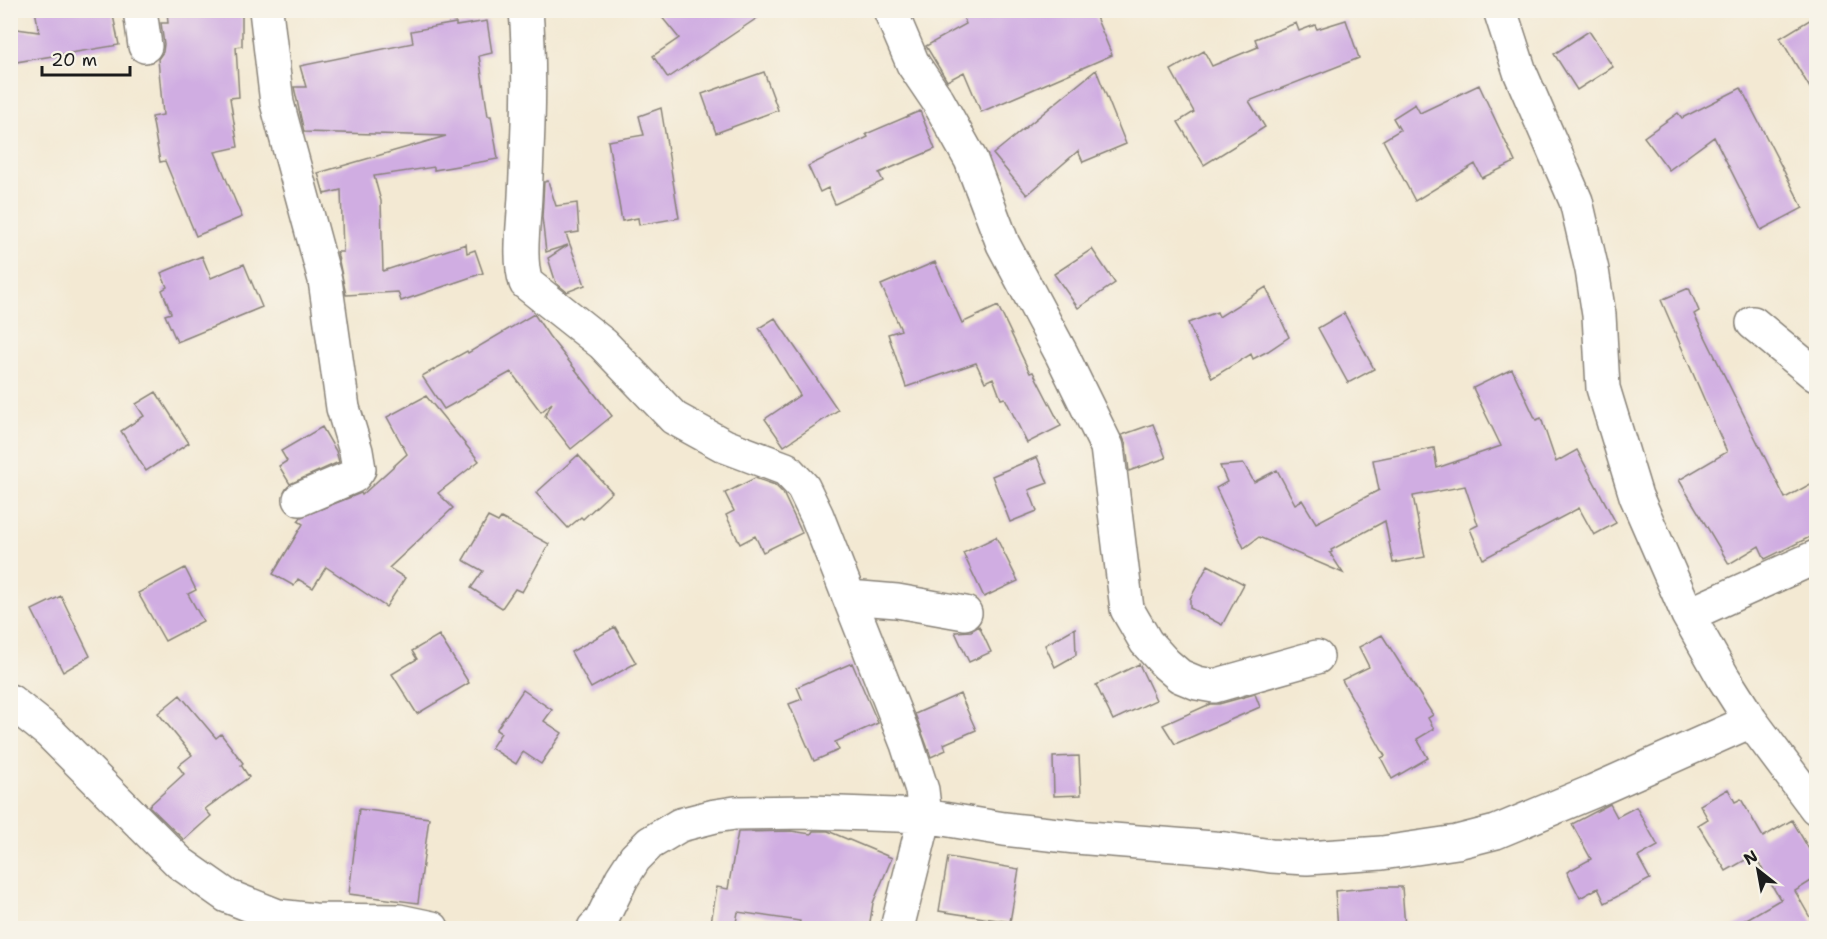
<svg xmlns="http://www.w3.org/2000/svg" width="1827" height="939" viewBox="0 0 1827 939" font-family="'Shantell Sans',sans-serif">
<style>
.building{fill:#d0ade2}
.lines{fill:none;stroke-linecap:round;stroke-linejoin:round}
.minor-casing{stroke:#888278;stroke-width:36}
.minor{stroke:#fff;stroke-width:33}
</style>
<rect width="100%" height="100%" fill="#f7f3e8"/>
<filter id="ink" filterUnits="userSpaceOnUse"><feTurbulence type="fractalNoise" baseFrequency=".0167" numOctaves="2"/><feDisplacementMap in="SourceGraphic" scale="12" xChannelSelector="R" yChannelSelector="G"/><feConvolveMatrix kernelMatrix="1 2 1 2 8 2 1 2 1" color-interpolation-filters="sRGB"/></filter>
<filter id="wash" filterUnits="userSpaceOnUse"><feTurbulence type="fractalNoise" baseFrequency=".008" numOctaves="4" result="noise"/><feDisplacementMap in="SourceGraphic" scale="24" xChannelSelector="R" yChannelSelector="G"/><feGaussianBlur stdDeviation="1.35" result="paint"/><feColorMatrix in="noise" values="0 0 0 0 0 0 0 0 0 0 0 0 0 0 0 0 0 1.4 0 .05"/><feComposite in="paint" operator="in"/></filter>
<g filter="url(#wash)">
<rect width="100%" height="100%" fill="#f3e9d3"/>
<g id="blocks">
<path class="building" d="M 35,10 L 112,10 L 119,45 L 10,63 L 10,28 L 39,32 Z
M 167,10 L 242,10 L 242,46 L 236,47 L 239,97 L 230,98 L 238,147 L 215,152 L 242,217 L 196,236 L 165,161 L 160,162 L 152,117 L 163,115 L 158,59 L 163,52 L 164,44 L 161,23 L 168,23 Z
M 656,10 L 769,10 L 668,78 L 653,56 L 679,38 Z
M 960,10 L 1093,10 L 1112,55 L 981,112 L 964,72 L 947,81 L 926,46 L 966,24 Z
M 1816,16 L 1816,98 L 1780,38 Z
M 1346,20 L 1359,58 L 1249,101 L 1265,127 L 1204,165 L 1178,122 L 1194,112 L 1171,70 L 1204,51 L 1212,66 L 1258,47 L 1255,39 L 1296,23 L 1299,31 L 1315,25 L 1317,29 Z
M 487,21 L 492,53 L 479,56 L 488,116 L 491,116 L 498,159 L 434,170 L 434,167 L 374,176 L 381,201 L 383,271 L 466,244 L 467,253 L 475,250 L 483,273 L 401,301 L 398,292 L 346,295 L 337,252 L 343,252 L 341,190 L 324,194 L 318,173 L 446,136 L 304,132 L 294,87 L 306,87 L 300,66 L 413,43 L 411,31 L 456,23 L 456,26 Z
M 1589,31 L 1613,67 L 1577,90 L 1554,54 Z
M 1096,70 L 1126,144 L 1083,162 L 1078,151 L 1027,195 L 993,154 Z
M 764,72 L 778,110 L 716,133 L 702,94 Z
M 1479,85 L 1515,162 L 1482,178 L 1475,164 L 1415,201 L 1383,140 L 1400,130 L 1393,118 L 1415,104 L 1420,113 Z
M 1741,88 L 1803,208 L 1761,230 L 1714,137 L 1669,170 L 1644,137 L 1678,113 L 1682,118 Z
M 661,108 L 679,218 L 639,225 L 638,218 L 622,221 L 608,141 L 644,135 L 639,116 Z
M 920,111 L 935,149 L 879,173 L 883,181 L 835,204 L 828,188 L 820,192 L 808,166 L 868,137 L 866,134 Z
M 548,181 L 556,206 L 577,203 L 579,232 L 566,234 L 585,285 L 567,292 L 556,283 L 548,258 L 568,245 L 546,252 L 542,217 L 544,182 Z
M 1092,249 L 1115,283 L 1078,308 L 1054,274 Z
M 202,256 L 211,278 L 244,264 L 262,307 L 177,342 L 165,315 L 171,313 L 162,290 L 167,287 L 161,273 Z
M 935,262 L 962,323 L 998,306 L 1030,373 L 1033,372 L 1061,426 L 1027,443 L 1005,398 L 1001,399 L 993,378 L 985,382 L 976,363 L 906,387 L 888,334 L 901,330 L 881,285 Z
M 1266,287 L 1289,337 L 1268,351 L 1253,359 L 1251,354 L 1212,378 L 1188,323 L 1217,312 L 1219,317 Z
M 1689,288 L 1699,311 L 1694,314 L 1785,498 L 1816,481 L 1816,534 L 1765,559 L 1759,546 L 1729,564 L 1679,480 L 1727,452 L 1661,300 Z
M 1344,313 L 1374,369 L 1348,383 L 1318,328 Z
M 534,314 L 549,336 L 612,416 L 571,449 L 545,416 L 552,403 L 541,412 L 511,372 L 444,409 L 422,376 L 467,351 L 468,353 Z
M 775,318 L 838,410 L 784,446 L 765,419 L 800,395 L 759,328 Z
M 1512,369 L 1536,420 L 1541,418 L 1556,462 L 1577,450 L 1616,523 L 1594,535 L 1579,508 L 1483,559 L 1470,529 L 1478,525 L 1465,486 L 1413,496 L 1425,557 L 1393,563 L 1385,521 L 1331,550 L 1332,552 L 1330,553 L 1343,573 L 1259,537 L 1244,548 L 1216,488 L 1227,482 L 1220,466 L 1244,464 L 1254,482 L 1277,470 L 1295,504 L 1302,500 L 1316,523 L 1379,490 L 1373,460 L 1434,448 L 1437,468 L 1501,446 L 1473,388 Z
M 156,392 L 189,443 L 146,471 L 121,431 L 144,416 L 136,404 Z
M 426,396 L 479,461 L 438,493 L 453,508 L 389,568 L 405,578 L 386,607 L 326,567 L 313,588 L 298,579 L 294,586 L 273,574 L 303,524 L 298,521 L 301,517 L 361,493 L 362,495 L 407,454 L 387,417 Z
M 1153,424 L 1166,458 L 1129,471 L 1126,445 L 1122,435 Z
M 322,427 L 336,451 L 339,462 L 290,484 L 279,466 L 287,461 L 281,451 Z
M 578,455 L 612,492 L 583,519 L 581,517 L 568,528 L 536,493 Z
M 1037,457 L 1048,483 L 1029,490 L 1037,511 L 1010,522 L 992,476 Z
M 755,478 L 775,485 L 783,493 L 802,533 L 763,552 L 755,536 L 740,544 L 726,515 L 734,511 L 725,493 Z
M 488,517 L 498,522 L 501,518 L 549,544 L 522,592 L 515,589 L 502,608 L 471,588 L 483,571 L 463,560 Z
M 996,537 L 1018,581 L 984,597 L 963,553 Z
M 1208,565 L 1244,584 L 1222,625 L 1190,608 L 1190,599 Z
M 185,568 L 196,590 L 188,594 L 203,621 L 165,641 L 138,593 Z
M 61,596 L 90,656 L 63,672 L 32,610 Z
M 979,626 L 991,652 L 969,662 L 955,632 L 971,631 Z
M 615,627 L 636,663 L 591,688 L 571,652 Z
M 1075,628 L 1076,655 L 1055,667 L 1045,645 Z
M 439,635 L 469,683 L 417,714 L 392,674 L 417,659 L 412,651 Z
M 1382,635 L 1433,715 L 1428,718 L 1434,729 L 1417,739 L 1428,758 L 1392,779 L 1381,758 L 1385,756 L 1342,680 L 1369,667 L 1359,647 Z
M 852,663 L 878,723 L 835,742 L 839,750 L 814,761 L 789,704 L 802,699 L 797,687 Z
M 1139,664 L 1156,700 L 1113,720 L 1096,685 Z
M 523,690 L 552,710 L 544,721 L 562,733 L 541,764 L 523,752 L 516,764 L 491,748 L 501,733 L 496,730 Z
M 960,694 L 976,730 L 944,744 L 946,750 L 931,757 L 915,714 Z
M 1255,694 L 1260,707 L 1175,744 L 1163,725 L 1210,704 L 1219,704 Z
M 180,695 L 216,738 L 221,734 L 243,763 L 241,765 L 249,777 L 205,809 L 211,816 L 184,840 L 149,806 L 184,774 L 178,766 L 192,755 L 158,713 Z
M 1079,756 L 1081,795 L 1054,796 L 1053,757 Z
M 1728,789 L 1735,802 L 1741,799 L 1763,837 L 1792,820 L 1816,861 L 1816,878 L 1795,891 L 1816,928 L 1731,928 L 1783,898 L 1780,899 L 1754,855 L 1726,871 L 1698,825 L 1708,819 L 1700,805 Z
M 1610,804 L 1617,817 L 1636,807 L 1658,846 L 1638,857 L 1650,879 L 1605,903 L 1598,888 L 1580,898 L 1567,872 L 1591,859 L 1572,824 Z
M 359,809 L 429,818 L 418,903 L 349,894 Z
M 791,831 L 811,834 L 813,831 L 828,831 L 892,858 L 873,903 L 869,928 L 798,928 L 800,921 L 738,912 L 735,928 L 710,928 L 717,887 L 728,889 L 738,832 Z
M 948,857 L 1019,869 L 1010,922 L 939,911 Z
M 1379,887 L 1402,887 L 1405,928 L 1338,928 L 1335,891 Z"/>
</g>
</g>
<g filter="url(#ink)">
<use href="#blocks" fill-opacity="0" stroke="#888278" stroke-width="1.5"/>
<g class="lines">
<g class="minor-casing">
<path id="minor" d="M 140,10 L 145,46
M 266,10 L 277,103 L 325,280 L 343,408 L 356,451 L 359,469 L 354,476 L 300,499
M 526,10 C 531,72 528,134 525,196 C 524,222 518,259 526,283 L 603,344 L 674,418 L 725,446 L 786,469 L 803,487 L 817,516 L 907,744 L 922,790 L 925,816 L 897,928
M 890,10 L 913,64 L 938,101 L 971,160 L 1003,244 L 1061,353 L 1107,447 L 1127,609 L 1146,642 L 1166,664 L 1180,676 L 1197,683 L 1214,686 L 1317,657
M 1500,10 L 1520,72 L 1576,201 L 1592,270 L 1599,315 L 1603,388 L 1636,496 L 1688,615 L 1723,677 L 1751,721 L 1816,808
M 1753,323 L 1816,375
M 849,597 L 897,601 L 965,613
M 1688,615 L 1816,557
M 10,701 L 49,732 L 180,863 L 227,896 L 278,916 L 314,920 L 399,921 L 432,928
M 594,928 L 601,921 L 622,878 L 635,858 L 650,843 L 680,825 L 715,816 L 735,813 L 811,812 L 925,816 L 1004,829 L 1076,837 L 1225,849 L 1271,856 L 1307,858 L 1382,853 L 1457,842 L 1496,832 L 1594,791 L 1751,721"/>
</g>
<use href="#minor" class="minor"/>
</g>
</g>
<rect width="1827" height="939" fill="none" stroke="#f7f3e8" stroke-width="36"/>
<g transform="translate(1758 870) rotate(329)" stroke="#f7f3e8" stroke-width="4.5" paint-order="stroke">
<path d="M0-4.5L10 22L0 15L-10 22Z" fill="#1c1c1c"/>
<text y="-9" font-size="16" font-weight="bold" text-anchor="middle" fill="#1c1c1c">N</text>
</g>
<path d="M42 66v9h88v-9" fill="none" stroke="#1c1c1c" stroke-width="3"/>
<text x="51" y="66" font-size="18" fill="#1c1c1c" stroke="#f7f3e8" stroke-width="4.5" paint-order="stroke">20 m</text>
</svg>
